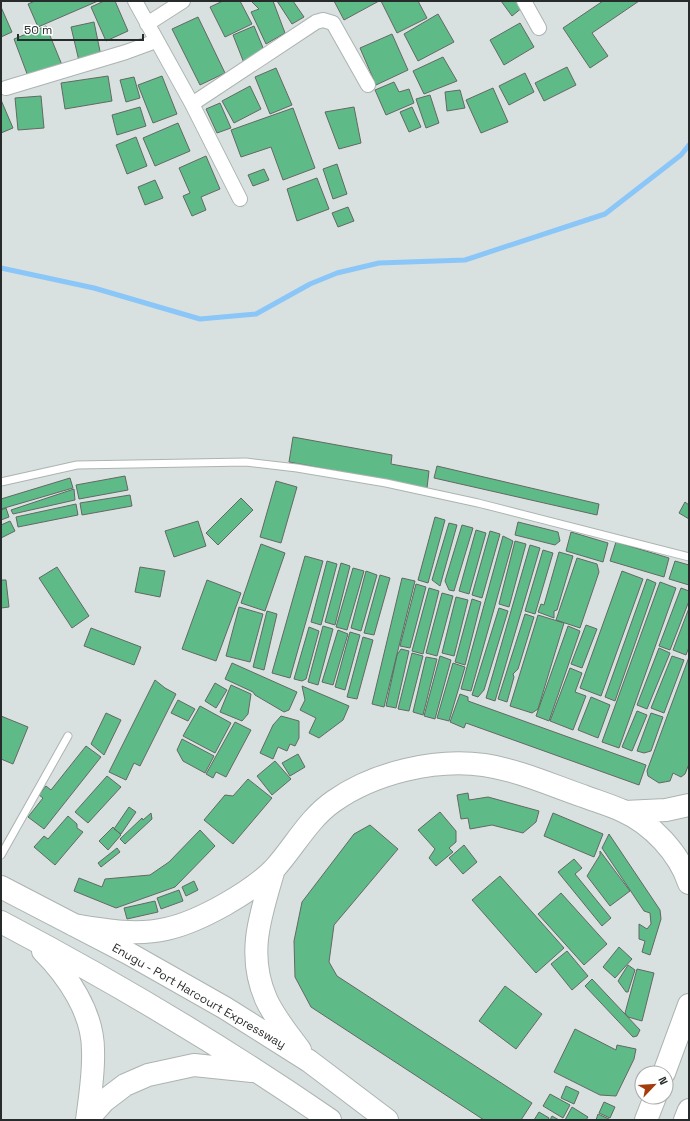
<svg xmlns="http://www.w3.org/2000/svg" width="690" height="1121" viewBox="0 0 690 1121" font-family="'Space Grotesk',sans-serif">
<style>
.lines{fill:none;stroke-linecap:round;stroke-linejoin:round}
.stream{stroke:#8ac6f8;stroke-width:5}
.building{fill:#5ebb87;stroke:#636865}
.lane-casing{stroke:#acb4b2;stroke-width:9}
.street-casing{stroke:#acb4b2;stroke-width:16}
.primary-casing{stroke:#acb4b2;stroke-width:24}
.highway-casing{stroke:#acb4b2;stroke-width:24}
.lane{stroke:#fff;stroke-width:7}
.street{stroke:#fff;stroke-width:14}
.primary{stroke:#fff;stroke-width:22}
.highway{stroke:#fff;stroke-width:22}
.labels{text-anchor:middle;dominant-baseline:central;stroke-width:4;stroke-linejoin:round;paint-order:stroke}
.street-label{font-size:12px;fill:#282b2b;stroke:#fff}
</style>
<rect width="100%" height="100%" fill="#d8e1df"/>
<g class="lines">
<path class="stream" d="M 1,268 L 94,288 L 200,319 L 256,314 L 310,284 L 337,273 L 379,263 L 465,260 L 605,214 L 681,155 L 689,145"/>
</g>
<path class="building" d="M 35,1 L 98,1 L 38,27 L 28,4 Z
M 104,1 L 115,1 L 128,31 L 106,41 L 91,7 Z
M 223,1 L 240,1 L 252,24 L 225,37 L 210,7 Z
M 251,1 L 273,1 L 285,33 L 266,44 L 251,12 L 259,9 Z
M 277,1 L 293,1 L 304,17 L 292,24 Z
M 334,1 L 379,1 L 344,20 Z
M 381,1 L 418,1 L 427,18 L 397,33 Z
M 501,1 L 519,1 L 523,7 L 512,16 Z
M 603,1 L 639,1 L 592,33 L 608,56 L 590,68 L 563,28 Z
M 1,7 L 12,32 L 1,37 Z
M 438,14 L 454,42 L 418,61 L 404,34 Z
M 198,17 L 225,73 L 200,85 L 172,29 Z
M 94,22 L 101,56 L 79,61 L 71,27 Z
M 520,23 L 534,47 L 504,65 L 490,40 Z
M 46,26 L 62,65 L 29,79 L 14,39 Z
M 254,26 L 266,55 L 244,63 L 233,35 Z
M 392,34 L 408,70 L 376,85 L 360,48 Z
M 443,57 L 457,81 L 424,94 L 413,71 Z
M 567,67 L 576,85 L 544,101 L 535,83 Z
M 276,68 L 292,105 L 270,114 L 255,77 Z
M 525,73 L 534,92 L 509,105 L 499,86 Z
M 108,76 L 112,101 L 65,109 L 61,83 Z
M 162,76 L 177,114 L 153,123 L 138,85 Z
M 134,77 L 140,98 L 126,102 L 120,80 Z
M 394,82 L 399,92 L 409,89 L 414,103 L 386,115 L 375,90 Z
M 250,86 L 261,109 L 234,123 L 222,101 Z
M 493,88 L 508,122 L 481,133 L 466,100 Z
M 460,90 L 465,108 L 447,111 L 445,92 Z
M 430,95 L 439,123 L 426,128 L 416,99 Z
M 41,96 L 44,128 L 18,130 L 15,98 Z
M 1,100 L 13,128 L 1,133 Z
M 220,103 L 231,128 L 217,133 L 206,109 Z
M 140,107 L 146,126 L 117,135 L 112,115 Z
M 354,107 L 361,143 L 339,149 L 325,112 Z
M 412,107 L 421,127 L 409,132 L 400,112 Z
M 293,108 L 315,168 L 283,180 L 271,147 L 241,157 L 231,130 Z
M 178,123 L 190,151 L 155,166 L 143,138 Z
M 136,137 L 147,166 L 127,174 L 116,145 Z
M 206,156 L 220,189 L 201,197 L 206,210 L 192,216 L 183,196 L 190,193 L 179,168 Z
M 337,164 L 347,194 L 333,199 L 323,169 Z
M 264,169 L 269,180 L 253,186 L 248,175 Z
M 317,178 L 329,209 L 297,221 L 287,189 Z
M 155,180 L 163,198 L 145,205 L 138,187 Z
M 348,207 L 354,221 L 338,227 L 332,213 Z
M 293,437 L 392,455 L 391,464 L 429,471 L 427,488 L 289,462 Z
M 437,466 L 599,504 L 597,515 L 434,478 Z
M 125,476 L 128,490 L 79,499 L 76,485 Z
M 70,478 L 73,488 L 1,509 L 1,499 Z
M 276,481 L 297,487 L 281,543 L 260,537 Z
M 74,489 L 75,500 L 13,514 L 11,510 Z
M 130,495 L 132,506 L 82,515 L 80,503 Z
M 241,498 L 253,510 L 218,545 L 206,533 Z
M 685,502 L 689,505 L 689,519 L 679,513 Z
M 76,504 L 78,515 L 18,527 L 16,517 Z
M 6,508 L 9,517 L 1,520 L 1,510 Z
M 435,517 L 445,520 L 428,583 L 418,580 Z
M 10,521 L 15,531 L 1,538 L 1,525 Z
M 198,521 L 206,546 L 174,557 L 165,531 Z
M 518,522 L 558,532 L 560,541 L 555,545 L 515,535 Z
M 449,523 L 457,525 L 440,586 L 432,580 Z
M 462,525 L 473,528 L 454,591 L 449,590 L 445,581 Z
M 476,530 L 486,533 L 469,594 L 459,591 Z
M 490,531 L 500,534 L 482,598 L 472,595 Z
M 571,532 L 608,543 L 603,562 L 566,551 Z
M 503,536 L 513,541 L 471,691 L 461,689 Z
M 515,541 L 526,544 L 509,607 L 499,604 Z
M 616,542 L 669,558 L 664,577 L 610,561 Z
M 261,544 L 285,553 L 265,611 L 241,603 Z
M 530,545 L 540,548 L 495,701 L 486,698 Z
M 543,550 L 553,553 L 535,614 L 525,611 Z
M 559,552 L 573,556 L 557,610 L 554,611 L 554,618 L 538,612 L 541,604 L 544,605 Z
M 305,556 L 323,561 L 290,678 L 272,673 Z
M 577,558 L 597,564 L 599,572 L 580,628 L 556,620 Z
M 327,561 L 337,564 L 321,625 L 311,622 Z
M 675,561 L 689,565 L 689,585 L 669,579 Z
M 341,563 L 350,566 L 335,625 L 325,622 Z
M 57,567 L 89,616 L 72,628 L 39,578 Z
M 140,567 L 165,571 L 160,597 L 135,592 Z
M 353,568 L 364,571 L 347,630 L 336,627 Z
M 366,571 L 377,575 L 361,631 L 351,628 Z
M 622,571 L 643,579 L 601,696 L 580,688 Z
M 380,575 L 390,578 L 374,635 L 364,633 Z
M 402,578 L 415,581 L 384,707 L 372,704 Z
M 647,579 L 656,583 L 615,701 L 605,697 Z
M 1,580 L 6,580 L 9,607 L 1,608 Z
M 207,580 L 241,593 L 216,661 L 182,649 Z
M 660,582 L 676,588 L 619,748 L 602,742 Z
M 416,584 L 426,587 L 410,648 L 400,646 Z
M 429,588 L 439,591 L 423,654 L 412,651 Z
M 681,588 L 689,591 L 689,601 L 670,650 L 659,646 Z
M 442,593 L 453,596 L 437,656 L 426,653 Z
M 456,597 L 468,600 L 454,656 L 442,653 Z
M 472,599 L 481,602 L 465,665 L 455,662 Z
M 239,607 L 263,614 L 250,662 L 226,656 Z
M 499,608 L 508,611 L 484,690 L 478,697 L 472,695 Z
M 689,608 L 689,647 L 686,655 L 673,650 Z
M 267,611 L 277,614 L 264,670 L 253,667 Z
M 525,614 L 534,617 L 518,669 L 513,674 L 514,677 L 507,702 L 498,699 Z
M 538,615 L 564,623 L 538,709 L 532,713 L 510,706 Z
M 586,625 L 597,629 L 582,668 L 571,664 Z
M 323,626 L 333,629 L 318,685 L 308,682 Z
M 568,626 L 580,631 L 549,721 L 536,716 Z
M 309,627 L 319,631 L 306,679 L 302,681 L 294,679 Z
M 91,628 L 141,647 L 134,665 L 84,646 Z
M 338,630 L 348,634 L 333,685 L 322,682 Z
M 350,632 L 360,635 L 345,690 L 335,687 Z
M 363,637 L 373,640 L 357,699 L 347,697 Z
M 659,648 L 670,653 L 647,709 L 637,705 Z
M 401,649 L 409,651 L 396,708 L 386,706 L 397,655 Z
M 412,653 L 423,656 L 409,711 L 398,709 Z
M 440,656 L 451,660 L 435,719 L 424,716 Z
M 672,656 L 684,660 L 664,713 L 651,708 Z
M 426,657 L 437,659 L 423,715 L 413,712 Z
M 689,657 L 689,764 L 685,774 L 681,777 L 673,773 L 670,781 L 659,783 L 648,776 L 647,771 Z
M 232,663 L 297,692 L 289,710 L 284,712 L 255,695 L 253,692 L 225,679 Z
M 453,663 L 465,667 L 449,721 L 437,718 Z
M 570,668 L 582,673 L 575,692 L 586,696 L 573,730 L 550,721 Z
M 155,680 L 165,688 L 176,694 L 140,766 L 134,763 L 126,780 L 109,772 Z
M 215,683 L 227,690 L 216,708 L 205,701 Z
M 231,685 L 251,694 L 248,714 L 242,721 L 220,712 Z
M 302,686 L 349,706 L 343,720 L 319,738 L 309,733 L 316,718 L 300,710 L 305,700 Z
M 460,694 L 468,697 L 468,701 L 646,765 L 639,785 L 466,723 L 464,728 L 450,722 Z
M 591,697 L 610,705 L 598,738 L 578,730 Z
M 178,700 L 195,709 L 188,721 L 171,713 Z
M 200,706 L 231,723 L 215,753 L 183,736 Z
M 637,711 L 647,715 L 632,751 L 622,747 Z
M 106,713 L 121,720 L 104,755 L 91,744 Z
M 651,713 L 663,717 L 651,751 L 644,753 L 637,751 Z
M 1,716 L 28,727 L 13,764 L 1,759 Z
M 281,716 L 299,721 L 299,738 L 295,746 L 290,744 L 287,751 L 278,747 L 273,759 L 260,753 L 273,725 Z
M 235,722 L 251,730 L 226,777 L 216,772 L 213,778 L 206,774 Z
M 182,739 L 214,756 L 205,773 L 183,761 L 177,750 Z
M 86,746 L 101,757 L 44,829 L 28,817 L 43,798 L 39,795 L 46,786 L 51,790 Z
M 298,754 L 305,767 L 290,776 L 282,763 Z
M 275,761 L 291,779 L 272,795 L 257,776 Z
M 107,776 L 121,787 L 88,823 L 75,812 Z
M 248,779 L 272,798 L 233,844 L 204,820 L 225,795 L 233,796 Z
M 468,793 L 469,800 L 488,797 L 539,811 L 536,822 L 523,833 L 492,825 L 470,829 L 468,818 L 461,819 L 457,795 Z
M 129,807 L 136,812 L 121,834 L 114,829 Z
M 440,812 L 456,831 L 456,842 L 449,848 L 453,852 L 436,866 L 429,858 L 435,849 L 418,830 Z
M 151,813 L 152,819 L 125,844 L 120,839 L 142,818 L 143,820 Z
M 553,813 L 603,834 L 594,857 L 544,836 Z
M 68,816 L 77,824 L 77,828 L 83,832 L 55,865 L 34,847 L 44,836 L 48,839 Z
M 370,825 L 398,849 L 334,925 L 329,962 L 337,976 L 532,1103 L 521,1120 L 484,1120 L 311,1007 L 295,977 L 294,941 L 302,902 L 354,834 Z
M 113,827 L 121,835 L 108,850 L 99,841 Z
M 200,830 L 215,846 L 175,887 L 116,908 L 74,891 L 79,878 L 102,887 L 105,879 L 150,875 L 169,862 Z
M 609,834 L 660,910 L 661,919 L 650,955 L 642,952 L 645,941 L 639,939 L 639,924 L 647,929 L 651,924 L 650,913 L 644,911 L 602,848 Z
M 464,845 L 477,862 L 463,874 L 449,858 Z
M 117,848 L 120,852 L 101,867 L 98,863 Z
M 600,851 L 630,891 L 610,906 L 587,876 L 600,855 Z
M 574,859 L 582,868 L 575,874 L 611,918 L 602,926 L 558,872 Z
M 500,876 L 564,948 L 536,973 L 472,900 Z
M 194,881 L 198,890 L 186,896 L 182,887 Z
M 179,890 L 183,901 L 161,909 L 157,898 Z
M 561,893 L 607,944 L 584,965 L 538,914 Z
M 155,901 L 158,912 L 127,919 L 124,908 Z
M 619,947 L 632,959 L 615,978 L 603,967 Z
M 567,951 L 588,976 L 572,990 L 551,964 Z
M 628,965 L 635,970 L 628,992 L 626,992 L 618,981 Z
M 637,969 L 654,973 L 642,1021 L 628,1017 L 625,1013 Z
M 592,979 L 640,1030 L 637,1036 L 633,1037 L 585,986 Z
M 505,986 L 542,1014 L 516,1049 L 479,1021 Z
M 575,1029 L 616,1050 L 617,1045 L 636,1049 L 634,1059 L 616,1096 L 600,1095 L 554,1072 Z
M 566,1086 L 579,1092 L 574,1104 L 561,1098 Z
M 550,1094 L 570,1105 L 563,1118 L 543,1106 Z
M 604,1102 L 615,1107 L 610,1118 L 599,1113 Z
M 572,1107 L 588,1117 L 586,1120 L 565,1120 Z
M 539,1112 L 549,1118 L 548,1120 L 534,1120 Z
M 598,1114 L 609,1119 L 609,1120 L 596,1120 Z
M 552,1116 L 559,1120 L 550,1120 Z"/>
<g class="lines">
<g class="lane-casing">
<path id="lane" d="M 1,482 L 77,465 L 246,462 L 297,468 L 386,483 L 478,503 L 689,557
M 1,855 L 68,736"/>
</g>
<g class="street-casing">
<path id="street" d="M 135,1 L 192,104 L 240,199
M 524,1 L 539,28
M 147,24 L 183,1
M 6,88 L 126,52 L 156,41
M 192,104 L 316,22 L 323,20 L 333,23 L 368,85"/>
</g>
<g class="primary-casing">
<path id="primary" d="M 664,1073 L 689,1005
M 646,1120 L 655,1097
M 685,1120 L 689,1110"/>
</g>
<g class="highway-casing">
<path id="highway" d="M 625,812 L 666,810 L 689,805
M 274,869 C 261,914 246,953 266,999 C 274,1017 288,1034 300,1050
M 1,887 L 128,953 L 225,1008 L 309,1061 L 387,1120
M 1,922 C 115,982 224,1047 330,1120
M 74,925 C 104,930 136,936 166,929 C 199,922 252,892 275,868 C 294,847 309,818 334,801 C 374,773 435,758 484,765 C 518,770 551,785 583,796 C 596,801 610,805 623,811 C 652,824 679,853 689,883
M 43,951 C 68,976 93,1013 93,1050 C 94,1073 90,1097 87,1120
M 87,1120 L 104,1101 L 125,1085 L 148,1075 L 194,1065 L 252,1071"/>
</g>
<use href="#lane" class="lane"/>
<use href="#street" class="street"/>
<use href="#primary" class="primary"/>
<use href="#highway" class="highway"/>
</g>
<g class="labels">
<g class="street-label">
<text transform="translate(199 996) rotate(30)">Enugu - Port Harcourt Expressway</text>
</g>
</g>
<rect width="690" height="1121" fill="none" stroke="#282b2b" stroke-width="4"/>
<g transform="translate(654 1085) rotate(65)"><circle r="19" fill="#ffffff" stroke="#a9aaaa"/>
<path d="M0-3L7 15L0 10L-7 15Z" fill="#a23d0e"/>
<text y="-6" font-size="11" font-weight="bold" text-anchor="middle" fill="#282b2b">N</text>
</g>
<path d="M18 34v6h125v-6" fill="none" stroke="#282b2b" stroke-width="2"/>
<text x="24" y="34" font-size="12" fill="#282b2b" stroke="#ffffff" stroke-width="3" paint-order="stroke">50 m</text>
</svg>
